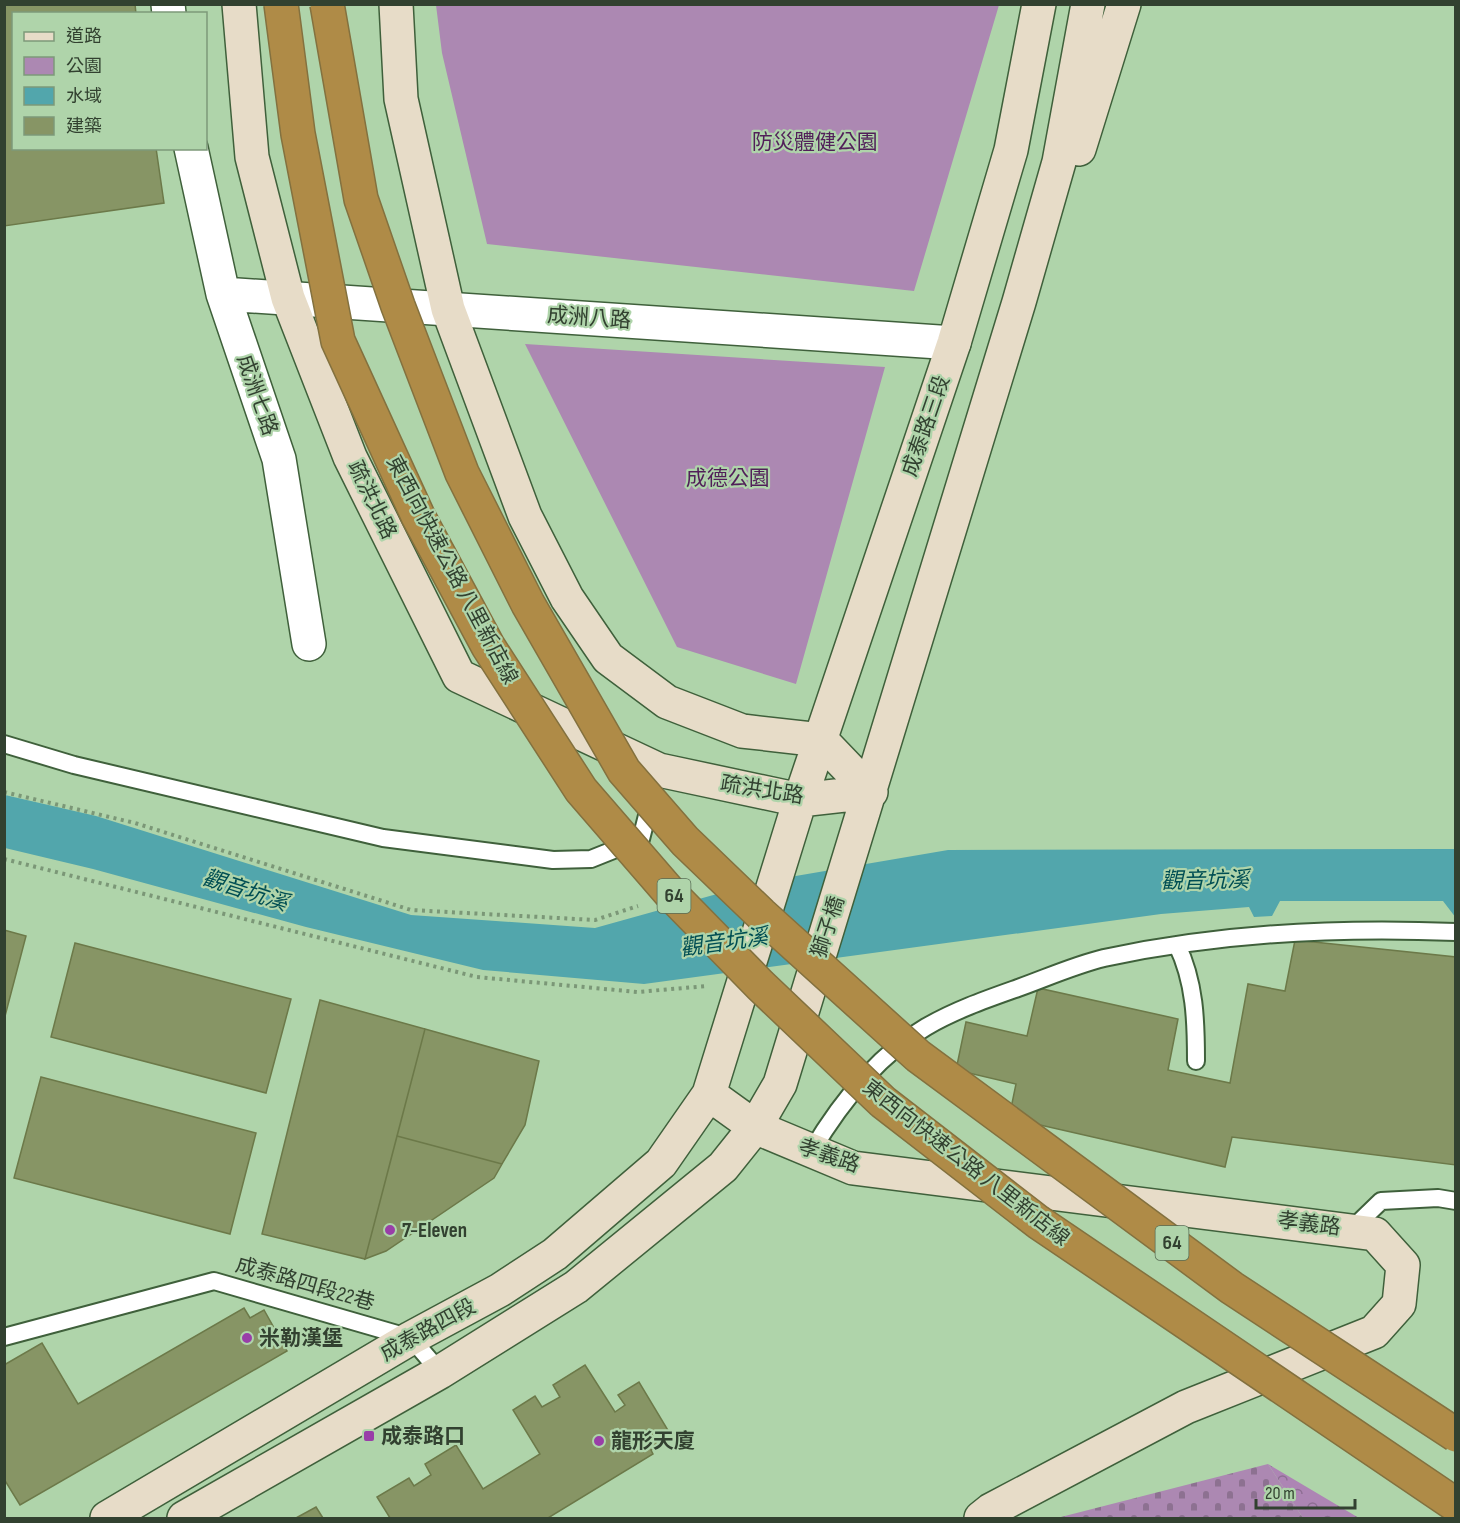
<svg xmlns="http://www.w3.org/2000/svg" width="1460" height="1523" viewBox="0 0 1460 1523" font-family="'Sofia Sans Condensed','Noto Sans TC',sans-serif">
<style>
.forest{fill:url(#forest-crowns)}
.cemetery{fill:url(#cemetery-stones)}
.green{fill:#ac88b2}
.water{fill:#52a6ac}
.building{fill:#879565;stroke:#6c7949;stroke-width:1.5}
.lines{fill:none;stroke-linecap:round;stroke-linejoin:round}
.lane-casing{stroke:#3f603b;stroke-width:20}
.street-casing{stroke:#3f603b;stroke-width:36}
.secondary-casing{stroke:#3f603b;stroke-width:36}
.path{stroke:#7b9777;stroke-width:4;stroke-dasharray:3 4.5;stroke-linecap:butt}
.lane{stroke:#fff;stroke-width:16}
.street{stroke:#fff;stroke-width:33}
.secondary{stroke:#e7dcc8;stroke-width:33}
.highway-bridge-casing{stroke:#83713f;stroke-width:36;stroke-linecap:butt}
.highway-bridge{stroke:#af8b47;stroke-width:33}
.poi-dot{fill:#993ea8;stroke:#afd4aa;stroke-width:2}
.labels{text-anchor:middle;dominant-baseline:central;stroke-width:4.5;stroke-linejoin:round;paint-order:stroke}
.shield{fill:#afd4aa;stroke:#586d55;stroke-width:1.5}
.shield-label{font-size:20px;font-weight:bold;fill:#324130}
.park-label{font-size:21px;fill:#511f59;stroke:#afd4aa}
.street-label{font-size:21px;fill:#324130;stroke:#afd4aa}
.poi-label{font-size:21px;font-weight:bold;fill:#324130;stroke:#afd4aa;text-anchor:start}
.water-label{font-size:22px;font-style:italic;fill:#004e53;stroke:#afd4aa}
</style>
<defs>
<pattern id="forest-crowns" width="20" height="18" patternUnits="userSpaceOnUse" patternTransform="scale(1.5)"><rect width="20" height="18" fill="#ad85b4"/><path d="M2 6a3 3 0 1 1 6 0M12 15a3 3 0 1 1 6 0" fill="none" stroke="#8d6e93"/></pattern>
<pattern id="cemetery-stones" width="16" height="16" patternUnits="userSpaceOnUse" patternTransform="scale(1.5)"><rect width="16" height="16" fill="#ac88b2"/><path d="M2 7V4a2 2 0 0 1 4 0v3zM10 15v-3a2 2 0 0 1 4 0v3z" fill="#8d7191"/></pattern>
</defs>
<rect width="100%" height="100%" fill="#afd4aa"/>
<path class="forest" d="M 1268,1464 L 1359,1518 L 1303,1518 Z"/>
<path class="cemetery" d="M 1268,1464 L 1303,1518 L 1057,1518 Z"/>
<path class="green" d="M 436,5 L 436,4 L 999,5 L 914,291 L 487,244 L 442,53 Z
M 525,344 L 885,367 L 796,684 L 677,647 Z"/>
<path class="water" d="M 5,795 L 96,816 L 411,915 L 595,928 L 760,882 L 948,850 L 1443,849 L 1455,849 L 1456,918 L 1443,901 L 1280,901 L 1272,916 L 1254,917 L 1249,907 L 1161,914 L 644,984 L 483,970 L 306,927 L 93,869 L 5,848 Z"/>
<path class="building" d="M 4,4 L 135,4 L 136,14 L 14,14 L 14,148 L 156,148 L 164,203 L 4,226 Z
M 4,930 L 26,936 L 4,1020 Z
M 1295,940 L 1456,957 L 1456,1165 L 1232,1137 L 1225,1167 L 1009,1118 L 1016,1084 L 956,1070 L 966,1022 L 1027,1036 L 1038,988 L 1178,1019 L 1168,1070 L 1230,1083 L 1248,984 L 1285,991 Z
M 75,943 L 291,999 L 266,1093 L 51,1037 Z
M 320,1000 L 425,1029 L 365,1259 L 262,1234 Z
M 425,1029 L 539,1061 L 525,1125 L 502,1164 L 397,1136 Z
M 41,1077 L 256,1133 L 230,1234 L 14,1178 Z
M 397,1136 L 502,1164 L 494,1178 L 386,1251 L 365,1259 Z
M 244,1308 L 250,1318 L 264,1310 L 287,1351 L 20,1505 L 4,1479 L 4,1365 L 42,1343 L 78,1404 Z
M 585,1365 L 615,1412 L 625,1405 L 618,1395 L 639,1382 L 672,1437 L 651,1450 L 653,1454 L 548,1518 L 390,1518 L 377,1497 L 409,1478 L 414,1486 L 431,1475 L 425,1464 L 456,1445 L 483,1489 L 540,1454 L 513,1410 L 535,1396 L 542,1407 L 560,1397 L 553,1385 Z
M 316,1507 L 323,1518 L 296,1518 Z"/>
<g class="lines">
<g class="lane-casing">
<path id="lane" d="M 4,744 L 74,765 L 383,838 L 553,860 L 591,859 L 641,839 L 651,800
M 1177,945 C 1195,982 1196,1021 1196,1061
M 811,1152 C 839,1105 878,1055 926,1027 C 955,1010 987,999 1018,988 C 1046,978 1075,965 1104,958 C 1219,933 1338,927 1456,932
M 1351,1230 L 1381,1201 L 1438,1198 L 1456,1201
M 4,1337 L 214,1281 L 411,1338 L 440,1372"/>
</g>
<g class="street-casing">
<path id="street" d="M 168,4 L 169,14
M 191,148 L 223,294 L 279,459 L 309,644
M 223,294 L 954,343"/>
</g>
<g class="secondary-casing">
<path id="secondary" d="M 239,4 L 252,157 L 288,298 L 350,457 L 459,676 L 659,770 L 800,800 L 871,792
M 396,4 L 401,99 L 448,309 L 525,516 L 567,598 L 608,658 L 667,702 L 742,731 L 821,740 L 871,792
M 1079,149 L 1124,4
M 709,1094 L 755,1127 L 853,1168 L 1375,1234 L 1403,1265 L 1399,1304 L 1374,1332 L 1186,1407 L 991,1510 L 981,1518
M 107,1518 L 411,1338 L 500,1290 L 555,1254 L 661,1163 L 709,1094 L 800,800 L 954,343 L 1011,150 L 1039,4
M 184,1518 L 440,1372 L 576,1287 L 723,1167 L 755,1127 L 780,1084 L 1019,302 L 1059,162 L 1088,4"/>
</g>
<path class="path" d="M 4,792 L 135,823 L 411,910 L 595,920 L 638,906
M 4,859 L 477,977 L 637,992 L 708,986"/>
<use href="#lane" class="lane"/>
<use href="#street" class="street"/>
<use href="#secondary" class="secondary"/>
<g class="highway-bridge-casing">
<path id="highway-bridge" d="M 281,4 L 298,134 L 338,341 L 418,516 L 488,646 L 581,790 L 671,894 L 760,985 L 883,1102 L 1038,1222 L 1456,1505
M 327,4 L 361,199 L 398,306 L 462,473 L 528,604 L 624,771 L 685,841 L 761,914 L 918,1056 L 1232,1288 L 1456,1435"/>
</g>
<use href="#highway-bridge" class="highway-bridge"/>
</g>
<g class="poi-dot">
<circle cx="390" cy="1230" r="6"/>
<circle cx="247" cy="1338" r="6"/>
<rect x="363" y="1430" width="12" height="12" rx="3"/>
<circle cx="599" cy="1441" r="6"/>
</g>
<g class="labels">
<g class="shield">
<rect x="657.5" y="879" width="33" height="34" rx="4.5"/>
<rect x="1155.5" y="1226" width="33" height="34" rx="4.5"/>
</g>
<g class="shield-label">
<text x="674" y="896">64</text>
<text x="1172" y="1243">64</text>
</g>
<g class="park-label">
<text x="815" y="142">防災體健公園</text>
<text x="728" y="478">成德公園</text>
</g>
<g class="street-label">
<text transform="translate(589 318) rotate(4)">成洲八路</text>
<text transform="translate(257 395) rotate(71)">成洲七路</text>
<text transform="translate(926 426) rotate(-71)">成泰路三段</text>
<text transform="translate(372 500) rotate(64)">疏洪北路</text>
<text transform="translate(452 570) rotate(62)">東西向快速公路 八里新店線</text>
<text transform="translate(762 790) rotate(9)">疏洪北路</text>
<text transform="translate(828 927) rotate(-72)">獅子橋</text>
<text transform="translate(829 1156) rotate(19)">孝義路</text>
<text transform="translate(966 1163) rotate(38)">東西向快速公路 八里新店線</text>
<text transform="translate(1309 1224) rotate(7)">孝義路</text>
<text transform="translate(305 1284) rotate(16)">成泰路四段22巷</text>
<text transform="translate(428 1330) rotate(-29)">成泰路四段</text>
</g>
<g class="poi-label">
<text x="402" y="1230">7-Eleven</text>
<text x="259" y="1338">米勒漢堡</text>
<text x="381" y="1436">成泰路口</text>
<text x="611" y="1441">龍形天廈</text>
</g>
<g class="water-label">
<text transform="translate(1205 881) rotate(-1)">觀音坑溪</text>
<text transform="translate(245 891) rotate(18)">觀音坑溪</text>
<text transform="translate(724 943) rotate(-8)">觀音坑溪</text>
</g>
</g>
<rect width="1460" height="1523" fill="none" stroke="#324130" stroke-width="12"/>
<rect x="12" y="12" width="195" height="138" fill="#afd4aa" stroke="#7d9979" stroke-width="1.5"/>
<rect x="24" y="32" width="30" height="9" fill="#e7dcc8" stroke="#7d9979" stroke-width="1.5"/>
<text x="66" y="42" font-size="18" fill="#324130">道路</text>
<rect x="24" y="57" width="30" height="18" fill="#ac88b2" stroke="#7d9979" stroke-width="1.5"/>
<text x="66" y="72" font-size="18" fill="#324130">公園</text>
<rect x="24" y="87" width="30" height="18" fill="#52a6ac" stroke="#7d9979" stroke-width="1.5"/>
<text x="66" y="102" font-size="18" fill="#324130">水域</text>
<rect x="24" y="117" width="30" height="18" fill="#879565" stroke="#7d9979" stroke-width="1.5"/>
<text x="66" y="132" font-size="18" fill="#324130">建築</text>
<path d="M1256 1499v9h99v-9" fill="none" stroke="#324130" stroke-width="3"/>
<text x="1265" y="1499" font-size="18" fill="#324130" stroke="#afd4aa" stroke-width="4.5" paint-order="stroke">20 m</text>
</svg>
